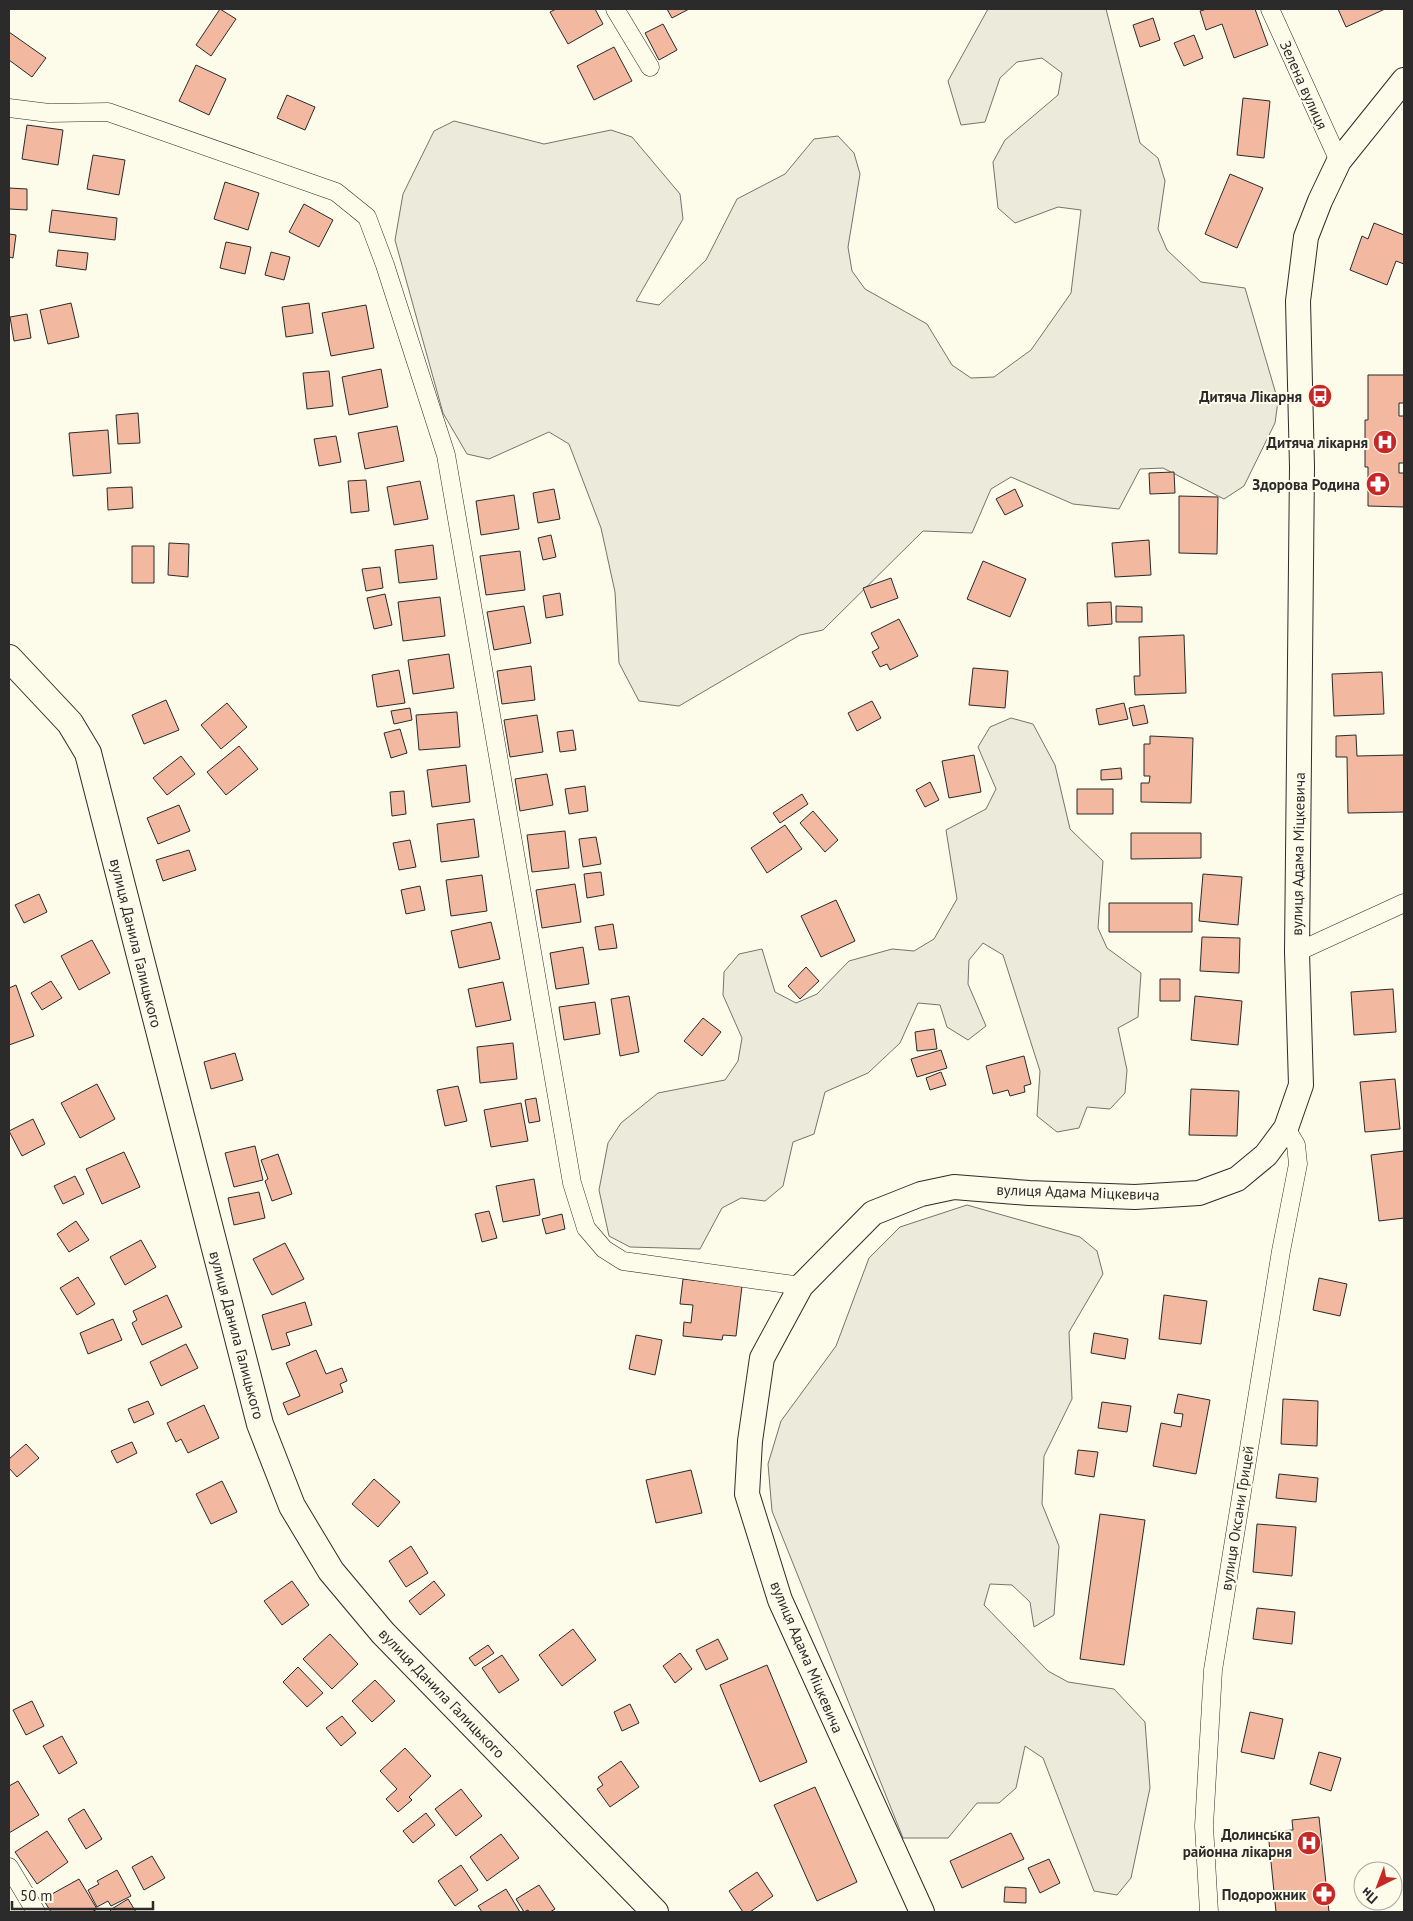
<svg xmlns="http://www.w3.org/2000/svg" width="1413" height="1921" viewBox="0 0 1413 1921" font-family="'PT Sans',sans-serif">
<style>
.green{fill:#ecebdb;stroke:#74746e}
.building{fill:#f2b8a0;stroke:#2b2b2b}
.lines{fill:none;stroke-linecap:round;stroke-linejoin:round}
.street-casing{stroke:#2b2b2b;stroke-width:19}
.secondary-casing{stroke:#2b2b2b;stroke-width:26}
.primary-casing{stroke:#2b2b2b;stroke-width:28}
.street{stroke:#fdfbea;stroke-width:18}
.secondary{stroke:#fdfbea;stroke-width:24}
.primary{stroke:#fdfbea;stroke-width:26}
.labels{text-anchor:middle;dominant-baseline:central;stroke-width:4;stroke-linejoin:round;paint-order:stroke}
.street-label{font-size:15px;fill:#2b2b2b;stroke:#fdfbea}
.poi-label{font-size:15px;font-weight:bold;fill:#2b2b2b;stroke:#fdfbea;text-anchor:end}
</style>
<rect width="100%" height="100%" fill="#fdfbea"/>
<path class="green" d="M 988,9 L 1106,9 L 1140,143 L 1158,158 L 1165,181 L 1158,229 L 1167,250 L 1201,282 L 1245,288 L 1278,401 L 1275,423 L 1244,486 L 1224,499 L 1163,468 L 1140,469 L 1119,509 L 1073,504 L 1011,477 L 991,489 L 972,533 L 923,531 L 823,630 L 800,635 L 679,706 L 639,701 L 619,663 L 615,592 L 601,528 L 569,444 L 549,432 L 489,459 L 467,454 L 443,413 L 395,240 L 403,194 L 434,131 L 454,121 L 544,144 L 611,130 L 632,137 L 680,194 L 683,219 L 636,301 L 659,305 L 706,260 L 737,199 L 785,174 L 814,139 L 838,136 L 854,153 L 860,174 L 848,247 L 852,271 L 865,289 L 927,324 L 952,365 L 971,378 L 994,377 L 1031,350 L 1071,293 L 1081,210 L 1058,207 L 1015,223 L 998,208 L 993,162 L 1005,140 L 1058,95 L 1062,73 L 1042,58 L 1017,62 L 1000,78 L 985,122 L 961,125 L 948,81 Z
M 1011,718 L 1033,724 L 1055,765 L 1070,829 L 1103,861 L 1098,928 L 1107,948 L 1141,973 L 1138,1017 L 1118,1028 L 1127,1070 L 1125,1093 L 1110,1109 L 1087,1107 L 1079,1128 L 1057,1132 L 1037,1116 L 1040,1071 L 1003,955 L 983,943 L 969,960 L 968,984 L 986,1026 L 968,1040 L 947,1027 L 940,1005 L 918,1003 L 900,1043 L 868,1073 L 825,1092 L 814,1134 L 793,1142 L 783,1186 L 765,1201 L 741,1198 L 722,1208 L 700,1249 L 630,1247 L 609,1236 L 599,1190 L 608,1143 L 621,1123 L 658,1093 L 725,1080 L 738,1061 L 742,1038 L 723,995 L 724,972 L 739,954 L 762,949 L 775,992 L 796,1003 L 817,994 L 849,961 L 892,949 L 914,951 L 934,939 L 957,899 L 946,830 L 986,809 L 996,789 L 978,747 L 990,727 Z
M 967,1205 L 1080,1237 L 1097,1251 L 1103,1274 L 1069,1332 L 1072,1399 L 1044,1456 L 1042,1504 L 1059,1546 L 1054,1615 L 1034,1627 L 1030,1602 L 1012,1585 L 990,1584 L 984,1605 L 1048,1671 L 1068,1682 L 1114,1689 L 1145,1722 L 1150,1788 L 1131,1878 L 1117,1895 L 1094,1891 L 1043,1758 L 1025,1746 L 1016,1788 L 999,1803 L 977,1803 L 948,1838 L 903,1838 L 772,1511 L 768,1464 L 781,1421 L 836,1346 L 869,1258 L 900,1227 Z"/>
<path class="building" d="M 220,9 L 236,19 L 211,56 L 196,45 Z
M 556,9 L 595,9 L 603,24 L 568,44 L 550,12 Z
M 667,9 L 689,9 L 672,18 Z
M 1207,9 L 1255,9 L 1268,45 L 1234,58 L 1222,24 L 1206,30 L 1200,11 Z
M 1338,9 L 1385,9 L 1346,27 Z
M 1153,18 L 1160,40 L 1140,47 L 1133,25 Z
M 663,24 L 677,50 L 659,60 L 645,33 Z
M 9,32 L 46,58 L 32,77 L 9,60 Z
M 1194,35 L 1203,58 L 1184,66 L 1174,43 Z
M 614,47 L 632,81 L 594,100 L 577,66 Z
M 196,65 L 226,79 L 209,115 L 179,101 Z
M 287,95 L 315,107 L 305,130 L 277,118 Z
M 1243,98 L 1270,101 L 1264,158 L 1237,155 Z
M 27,125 L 63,130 L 58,165 L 22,159 Z
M 93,155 L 125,160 L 119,195 L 87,189 Z
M 1230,174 L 1263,188 L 1237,248 L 1205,234 Z
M 225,182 L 259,193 L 248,230 L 214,219 Z
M 9,188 L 27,189 L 27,210 L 9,209 Z
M 304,204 L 333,220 L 319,247 L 289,232 Z
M 52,210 L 117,218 L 115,240 L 49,232 Z
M 1374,223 L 1404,235 L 1404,264 L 1396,261 L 1387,285 L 1350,270 L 1362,236 L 1368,239 Z
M 9,234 L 16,235 L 13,258 L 9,257 Z
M 226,242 L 251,247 L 245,274 L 220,268 Z
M 58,250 L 88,253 L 86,270 L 56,266 Z
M 271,252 L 290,257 L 284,280 L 265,275 Z
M 71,303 L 79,337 L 48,344 L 40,310 Z
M 309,303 L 313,333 L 286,337 L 282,307 Z
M 366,305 L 374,348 L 331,356 L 322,313 Z
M 27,314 L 31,338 L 14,341 L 10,317 Z
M 381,369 L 388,407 L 349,415 L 342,377 Z
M 329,371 L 333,406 L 307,409 L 303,373 Z
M 1368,375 L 1404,375 L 1404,403 L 1399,403 L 1399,416 L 1404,416 L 1404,463 L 1399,463 L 1399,473 L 1404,473 L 1404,507 L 1368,506 L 1368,467 L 1365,467 L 1365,420 L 1368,420 Z
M 138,413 L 140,443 L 118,444 L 116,415 Z
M 397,426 L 404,461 L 365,469 L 358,433 Z
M 108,430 L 111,473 L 73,476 L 69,433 Z
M 336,436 L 341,462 L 319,466 L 314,439 Z
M 1174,472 L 1175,493 L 1150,494 L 1149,473 Z
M 366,480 L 369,511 L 351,513 L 348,481 Z
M 420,481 L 428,519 L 394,525 L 387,487 Z
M 132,487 L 133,508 L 108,510 L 107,488 Z
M 554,489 L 560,519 L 538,523 L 533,493 Z
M 1015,489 L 1023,506 L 1005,515 L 996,499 Z
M 514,495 L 519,529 L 481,535 L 476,501 Z
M 1179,496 L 1218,497 L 1217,554 L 1179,553 Z
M 551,535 L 556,557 L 543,560 L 538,538 Z
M 1149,540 L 1151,575 L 1115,577 L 1112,543 Z
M 169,543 L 189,544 L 188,577 L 168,575 Z
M 433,545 L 437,579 L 399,583 L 395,550 Z
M 132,546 L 154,546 L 154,583 L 132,583 Z
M 520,551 L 525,590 L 486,595 L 480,556 Z
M 983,561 L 1026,579 L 1010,617 L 967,599 Z
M 380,567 L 383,588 L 366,591 L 362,569 Z
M 891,578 L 898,598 L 871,608 L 863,588 Z
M 560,593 L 563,615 L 546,618 L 543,596 Z
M 385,594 L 392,625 L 374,629 L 367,598 Z
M 440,597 L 445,636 L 403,641 L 398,602 Z
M 1111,602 L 1112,624 L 1088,626 L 1087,603 Z
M 524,606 L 531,643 L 494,650 L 487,612 Z
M 1116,606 L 1142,607 L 1142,622 L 1116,622 Z
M 899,619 L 918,656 L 890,670 L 887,664 L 880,667 L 872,652 L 879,648 L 871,633 Z
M 1184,635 L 1186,693 L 1135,695 L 1134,676 L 1140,676 L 1139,637 Z
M 449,654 L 454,688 L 413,694 L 408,660 Z
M 531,666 L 535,700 L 502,704 L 497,671 Z
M 973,668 L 1008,671 L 1005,708 L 969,705 Z
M 399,670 L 405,703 L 377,707 L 372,675 Z
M 1382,672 L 1384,714 L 1334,716 L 1332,674 Z
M 166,700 L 179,730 L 144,744 L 132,715 Z
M 872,701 L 881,718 L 857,731 L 848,713 Z
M 227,703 L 247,727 L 221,749 L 201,725 Z
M 1124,703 L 1128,719 L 1099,725 L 1096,709 Z
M 1144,705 L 1148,723 L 1133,726 L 1129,708 Z
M 410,708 L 412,720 L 394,724 L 391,711 Z
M 457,712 L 460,747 L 419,750 L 416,715 Z
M 537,715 L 543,752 L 510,757 L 504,720 Z
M 400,729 L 407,753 L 391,758 L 384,733 Z
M 573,730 L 576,750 L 560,752 L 557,732 Z
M 1356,735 L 1357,756 L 1404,755 L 1404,812 L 1348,813 L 1347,757 L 1336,757 L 1336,736 Z
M 1150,736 L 1193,738 L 1191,803 L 1141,802 L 1141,783 L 1149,783 L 1150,776 L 1144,776 L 1144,744 L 1150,744 Z
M 239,746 L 258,769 L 226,795 L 207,772 Z
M 974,755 L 981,792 L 949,798 L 942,761 Z
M 181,756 L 195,774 L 167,795 L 153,778 Z
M 466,765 L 470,802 L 432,807 L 427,770 Z
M 1121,768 L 1122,779 L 1101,780 L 1101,770 Z
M 547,774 L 553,805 L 520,811 L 515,779 Z
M 930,782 L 939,800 L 925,807 L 916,790 Z
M 585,786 L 588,811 L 569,814 L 565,789 Z
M 1077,789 L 1113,789 L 1113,814 L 1077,814 Z
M 404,791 L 406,814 L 392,816 L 390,792 Z
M 802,794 L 808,804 L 780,823 L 773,813 Z
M 179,805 L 190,831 L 158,844 L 147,818 Z
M 813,811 L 838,840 L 825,852 L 800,823 Z
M 474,819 L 479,857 L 441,862 L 437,824 Z
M 785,825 L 802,849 L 767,873 L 751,848 Z
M 565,831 L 569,868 L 532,872 L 527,835 Z
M 1131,833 L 1201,833 L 1201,858 L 1131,859 Z
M 596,837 L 601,864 L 583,867 L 579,839 Z
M 410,840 L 416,867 L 399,870 L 393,843 Z
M 189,850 L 196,870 L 163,881 L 156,860 Z
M 601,872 L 604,895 L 587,898 L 584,874 Z
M 1203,874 L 1242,877 L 1238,925 L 1199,921 Z
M 482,875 L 487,911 L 451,916 L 446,880 Z
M 575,884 L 581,922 L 542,928 L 536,890 Z
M 420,886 L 425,910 L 406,914 L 401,890 Z
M 39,894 L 47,912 L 24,923 L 15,905 Z
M 836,900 L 855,941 L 821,957 L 801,916 Z
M 1109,903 L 1192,903 L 1192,932 L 1109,932 Z
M 491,922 L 500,959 L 459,968 L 451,931 Z
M 613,924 L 617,948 L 599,950 L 595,927 Z
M 1202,937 L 1240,938 L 1239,973 L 1200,971 Z
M 92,940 L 110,973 L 79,990 L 61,956 Z
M 583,947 L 589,984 L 556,989 L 550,953 Z
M 806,967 L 819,981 L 800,999 L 788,986 Z
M 1160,979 L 1180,979 L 1180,1001 L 1160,1001 Z
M 51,981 L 62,998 L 42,1010 L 31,993 Z
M 503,982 L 511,1020 L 476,1027 L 468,989 Z
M 16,985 L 34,1036 L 9,1045 L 9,988 Z
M 1393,989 L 1396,1032 L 1354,1035 L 1351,992 Z
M 629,996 L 639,1052 L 620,1056 L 611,999 Z
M 1195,996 L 1242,1001 L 1238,1045 L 1191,1040 Z
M 595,1002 L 600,1034 L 564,1040 L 559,1007 Z
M 703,1018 L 721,1032 L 702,1056 L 684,1041 Z
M 934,1029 L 937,1049 L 917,1051 L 915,1032 Z
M 513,1043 L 517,1079 L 480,1083 L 477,1047 Z
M 941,1050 L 947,1068 L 917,1077 L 911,1059 Z
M 235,1053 L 243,1080 L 211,1089 L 204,1062 Z
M 1024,1056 L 1031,1084 L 1024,1086 L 1025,1092 L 1010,1096 L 1008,1090 L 993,1094 L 986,1066 Z
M 941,1072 L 946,1085 L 930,1090 L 926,1078 Z
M 1395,1079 L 1400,1129 L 1365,1132 L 1360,1082 Z
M 97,1084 L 115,1119 L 80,1138 L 61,1103 Z
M 458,1086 L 467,1121 L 445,1126 L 437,1090 Z
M 1191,1089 L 1239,1091 L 1237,1136 L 1189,1135 Z
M 536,1098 L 540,1121 L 529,1123 L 525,1100 Z
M 521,1103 L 528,1141 L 491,1147 L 484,1110 Z
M 33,1119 L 45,1144 L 22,1156 L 9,1131 Z
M 255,1146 L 263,1180 L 234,1187 L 225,1153 Z
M 1404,1151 L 1404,1218 L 1379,1221 L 1371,1155 Z
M 124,1152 L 140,1187 L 102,1204 L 86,1169 Z
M 278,1154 L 292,1194 L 272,1201 L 265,1181 L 268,1179 L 261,1160 Z
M 75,1176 L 84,1194 L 63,1204 L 54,1186 Z
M 534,1179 L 540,1215 L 503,1222 L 496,1186 Z
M 259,1192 L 265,1218 L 234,1225 L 228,1198 Z
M 489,1211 L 497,1238 L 482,1242 L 475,1214 Z
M 562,1214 L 565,1229 L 546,1234 L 542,1219 Z
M 76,1221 L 89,1240 L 69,1252 L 57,1234 Z
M 141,1240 L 156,1267 L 125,1285 L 110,1257 Z
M 285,1243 L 304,1279 L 272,1295 L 253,1259 Z
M 78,1277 L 95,1304 L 77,1315 L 60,1288 Z
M 1319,1278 L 1347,1284 L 1340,1316 L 1313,1310 Z
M 683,1279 L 742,1286 L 736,1336 L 723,1335 L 722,1340 L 683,1336 L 684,1322 L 691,1323 L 693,1305 L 680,1304 Z
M 167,1295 L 182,1327 L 142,1345 L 132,1323 L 137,1320 L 133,1311 Z
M 1164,1295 L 1207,1301 L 1201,1344 L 1159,1339 Z
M 305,1302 L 312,1325 L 286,1333 L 290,1345 L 272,1350 L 262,1315 Z
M 113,1319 L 122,1340 L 88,1354 L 80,1333 Z
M 1094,1333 L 1128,1339 L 1125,1359 L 1091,1353 Z
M 636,1335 L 662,1340 L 655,1375 L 629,1369 Z
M 186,1344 L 198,1368 L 161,1386 L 150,1362 Z
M 316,1350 L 326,1374 L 342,1368 L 347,1381 L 340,1384 L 343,1392 L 288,1415 L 283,1403 L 300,1396 L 286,1363 Z
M 1178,1394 L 1210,1400 L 1196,1474 L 1153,1466 L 1161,1423 L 1181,1427 L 1183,1414 L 1174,1413 Z
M 1283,1399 L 1318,1401 L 1317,1446 L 1281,1444 Z
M 148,1401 L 154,1414 L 134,1423 L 128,1409 Z
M 1102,1402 L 1131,1406 L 1127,1432 L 1098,1428 Z
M 204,1405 L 219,1438 L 188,1453 L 181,1439 L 176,1442 L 167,1423 Z
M 132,1442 L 137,1453 L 117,1463 L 111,1451 Z
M 26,1444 L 39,1458 L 17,1477 L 9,1468 L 9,1459 Z
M 1078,1450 L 1098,1452 L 1094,1477 L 1075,1474 Z
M 691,1470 L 702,1513 L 656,1523 L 646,1480 Z
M 1279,1474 L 1318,1478 L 1316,1502 L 1276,1498 Z
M 374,1479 L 400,1502 L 378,1527 L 352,1504 Z
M 222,1481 L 237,1512 L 211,1524 L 196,1494 Z
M 1100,1514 L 1145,1520 L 1124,1665 L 1080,1659 Z
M 1257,1524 L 1296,1527 L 1292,1576 L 1253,1572 Z
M 411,1546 L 428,1573 L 406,1587 L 389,1561 Z
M 292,1581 L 309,1605 L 282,1625 L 264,1601 Z
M 434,1581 L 445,1595 L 420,1615 L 409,1601 Z
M 1257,1608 L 1295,1612 L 1292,1644 L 1253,1639 Z
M 573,1629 L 596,1660 L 562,1686 L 539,1655 Z
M 330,1634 L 358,1664 L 332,1689 L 303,1659 Z
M 718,1639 L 728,1659 L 706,1670 L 696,1650 Z
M 488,1645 L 494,1653 L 475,1666 L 469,1658 Z
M 680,1653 L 692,1669 L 675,1683 L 663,1666 Z
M 502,1655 L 519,1680 L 499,1693 L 482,1668 Z
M 767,1665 L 807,1762 L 760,1782 L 720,1685 Z
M 298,1667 L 323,1693 L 307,1707 L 283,1682 Z
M 375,1680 L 395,1701 L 372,1722 L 352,1701 Z
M 32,1701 L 44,1726 L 26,1735 L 13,1710 Z
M 630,1704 L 639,1723 L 622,1731 L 614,1712 Z
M 1250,1712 L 1283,1719 L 1274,1759 L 1241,1752 Z
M 342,1716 L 356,1733 L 341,1746 L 326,1728 Z
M 62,1736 L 77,1763 L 59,1774 L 43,1746 Z
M 405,1748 L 431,1776 L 409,1797 L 412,1800 L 398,1812 L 386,1799 L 397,1789 L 380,1771 Z
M 1319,1752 L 1341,1758 L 1331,1791 L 1310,1784 Z
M 621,1761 L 639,1787 L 610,1807 L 597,1789 L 603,1785 L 598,1777 Z
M 18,1781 L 39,1815 L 9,1833 L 9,1786 Z
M 815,1787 L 857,1882 L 817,1901 L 774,1805 Z
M 461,1789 L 482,1816 L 456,1836 L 435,1809 Z
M 84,1809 L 102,1839 L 86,1849 L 68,1819 Z
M 426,1813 L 435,1825 L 413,1843 L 403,1831 Z
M 1319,1817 L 1329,1912 L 1276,1912 L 1268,1832 L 1293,1830 L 1292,1820 Z
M 47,1831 L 68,1862 L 37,1884 L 15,1852 Z
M 1011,1833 L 1024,1859 L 962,1888 L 950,1861 Z
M 501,1834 L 519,1858 L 487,1881 L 470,1857 Z
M 152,1856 L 165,1878 L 144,1890 L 132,1867 Z
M 1049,1859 L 1060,1883 L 1040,1893 L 1028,1868 Z
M 461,1865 L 478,1890 L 455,1906 L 438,1881 Z
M 117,1870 L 131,1896 L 111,1906 L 108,1901 L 97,1907 L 88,1890 L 99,1884 L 97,1881 Z
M 757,1872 L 773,1896 L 750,1912 L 743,1912 L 729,1891 Z
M 79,1879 L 97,1909 L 92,1912 L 51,1912 L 43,1899 Z
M 539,1885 L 555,1909 L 550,1912 L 529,1912 L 528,1910 L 524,1912 L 516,1899 Z
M 1005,1887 L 1026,1888 L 1026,1903 L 1004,1902 Z
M 506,1889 L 520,1912 L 482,1912 L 478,1906 Z
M 128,1899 L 136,1912 L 112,1912 L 110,1910 Z"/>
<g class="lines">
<g class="street-casing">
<path id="street" d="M 615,9 L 650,67
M 1270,9 L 1339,161
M 9,108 L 49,113 L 108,112 L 336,192 L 367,217 L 385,265 L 446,455 L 572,1183 L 586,1228 L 604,1249 L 623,1261 L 801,1286
M 1297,952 L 1404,903
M 9,1867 L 36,1912
M 1209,1912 L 1204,1826 L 1213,1670 L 1281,1251 L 1298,1164 L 1296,1145 L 1286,1128"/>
</g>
<g class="secondary-casing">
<path id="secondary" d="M 922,1912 L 780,1600 L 747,1494 L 750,1441 L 762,1358 L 801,1286 L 873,1213 L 921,1194 L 954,1187 L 1029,1193 L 1135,1197 L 1199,1193 L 1237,1179 L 1266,1155 L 1286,1128 L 1301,1085 L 1297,952 L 1302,467 L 1298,301 L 1306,237 L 1320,201 L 1339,161 L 1404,80"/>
</g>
<g class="primary-casing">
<path id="primary" d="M 9,658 L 70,723 L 88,753 L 260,1424 L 292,1506 L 331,1571 L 383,1633 L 655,1912"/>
</g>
<use href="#street" class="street"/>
<use href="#secondary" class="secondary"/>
<use href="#primary" class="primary"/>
</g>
<defs>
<g id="bus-disc" transform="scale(1.25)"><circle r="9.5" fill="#c62828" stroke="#fdfbea"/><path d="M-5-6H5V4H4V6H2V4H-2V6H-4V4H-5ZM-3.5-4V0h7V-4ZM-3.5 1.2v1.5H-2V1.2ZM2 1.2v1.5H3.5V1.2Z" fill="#fff"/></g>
<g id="hospital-disc" transform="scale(1.25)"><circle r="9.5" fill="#c62828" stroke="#fdfbea"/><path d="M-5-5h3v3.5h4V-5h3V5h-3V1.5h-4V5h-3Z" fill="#fff"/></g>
<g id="pharmacy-disc" transform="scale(1.25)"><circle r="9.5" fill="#c62828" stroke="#fdfbea"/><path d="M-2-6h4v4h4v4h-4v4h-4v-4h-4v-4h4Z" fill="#fff"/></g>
</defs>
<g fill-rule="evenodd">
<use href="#bus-disc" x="1320" y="396"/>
<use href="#hospital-disc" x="1385" y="442"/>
<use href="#pharmacy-disc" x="1378" y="484"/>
<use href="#hospital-disc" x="1309" y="1843"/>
<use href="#pharmacy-disc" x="1324" y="1894"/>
</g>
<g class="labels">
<g class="street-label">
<text transform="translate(1304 85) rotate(66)">Зелена вулиця</text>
<text transform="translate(1298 854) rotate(-89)">вулиця Адама Міцкевича</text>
<text transform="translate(136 943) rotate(76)">вулиця Данила Галицького</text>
<text transform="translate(1078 1192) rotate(2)">вулиця Адама Міцкевича</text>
<text transform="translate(237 1335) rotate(75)">вулиця Данила Галицького</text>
<text transform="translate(1237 1518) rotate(-81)">вулиця Оксани Грицей</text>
<text transform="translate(807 1657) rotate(67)">вулиця Адама Міцкевича</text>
<text transform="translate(442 1693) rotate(46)">вулиця Данила Галицького</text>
</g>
<g class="poi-label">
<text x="1302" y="396">Дитяча Лікарня</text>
<text x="1368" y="442">Дитяча лікарня</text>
<text x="1360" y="484">Здорова Родина</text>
<text x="1292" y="1834">Долинська<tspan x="1292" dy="17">районна лікарня</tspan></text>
<text x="1306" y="1894">Подорожник</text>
</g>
</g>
<rect width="1413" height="1921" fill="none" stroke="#2b2b2b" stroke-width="20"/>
<g transform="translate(1378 1886) rotate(222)"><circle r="24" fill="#fdfbea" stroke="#a9a89e"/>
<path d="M0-4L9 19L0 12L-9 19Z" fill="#c62828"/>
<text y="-8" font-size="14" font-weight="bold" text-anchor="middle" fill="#2b2b2b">Пн</text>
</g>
<path d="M12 1901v8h141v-8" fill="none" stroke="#2b2b2b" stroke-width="2.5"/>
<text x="20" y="1901" font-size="15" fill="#2b2b2b" stroke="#fdfbea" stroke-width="4" paint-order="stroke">50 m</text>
</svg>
